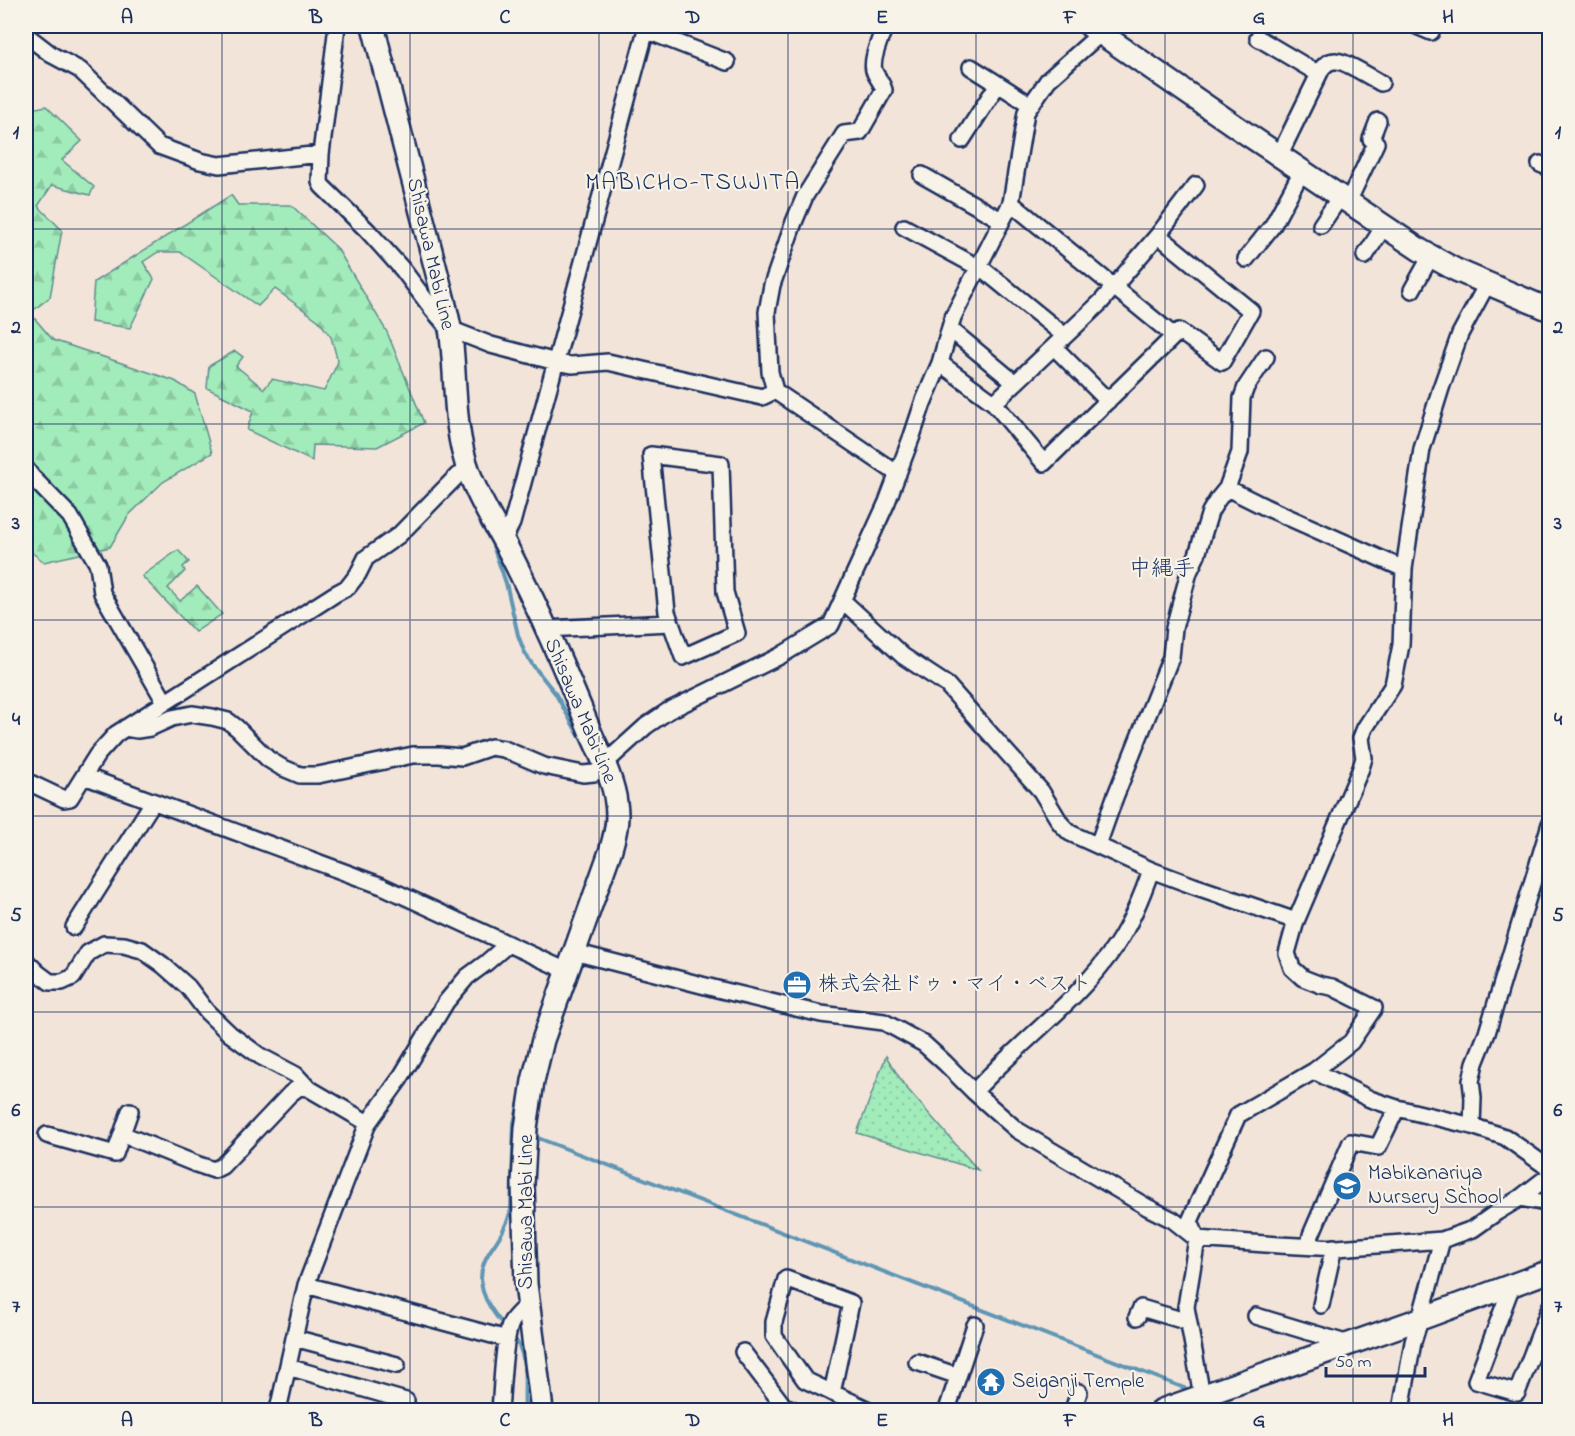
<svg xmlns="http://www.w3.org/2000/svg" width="1575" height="1436" viewBox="0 0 1575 1436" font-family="'Indie Flower','Klee One',sans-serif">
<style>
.grass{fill:url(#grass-dots);stroke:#5e8d8c;stroke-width:1.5}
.forest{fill:url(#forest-firs);stroke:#5e8d8c;stroke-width:1.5}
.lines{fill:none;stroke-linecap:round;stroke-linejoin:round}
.stream{stroke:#5f96b4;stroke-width:4}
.street-casing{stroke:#1b2f5e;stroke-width:20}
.secondary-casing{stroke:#1b2f5e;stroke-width:26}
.street{stroke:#f7f3e8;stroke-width:15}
.secondary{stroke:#f7f3e8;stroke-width:21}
.grid{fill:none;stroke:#1b2f5e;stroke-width:1.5;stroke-opacity:0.55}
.labels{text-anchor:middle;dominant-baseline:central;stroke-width:4.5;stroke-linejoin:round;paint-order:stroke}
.street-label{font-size:21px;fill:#1b2f5e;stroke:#f7f3e8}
.poi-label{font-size:21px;fill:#1b2f5e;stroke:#f7f3e8;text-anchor:start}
.neighbourhood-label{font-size:22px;fill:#1b2f5e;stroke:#f7f3e8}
.quarter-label{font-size:24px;letter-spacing:1.5px;fill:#1b2f5e;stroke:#f7f3e8}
.neatline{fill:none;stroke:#1b2f5e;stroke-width:2}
.grid-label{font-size:20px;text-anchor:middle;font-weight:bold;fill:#1b2f5e}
</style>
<defs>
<pattern id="grass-dots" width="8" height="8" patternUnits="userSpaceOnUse" patternTransform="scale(1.5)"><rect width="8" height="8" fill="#a2ebba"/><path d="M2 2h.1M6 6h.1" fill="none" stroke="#8bcaa2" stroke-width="1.8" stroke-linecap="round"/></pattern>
<pattern id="forest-firs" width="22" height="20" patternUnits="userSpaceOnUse" patternTransform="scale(1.5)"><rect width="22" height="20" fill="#a2ebba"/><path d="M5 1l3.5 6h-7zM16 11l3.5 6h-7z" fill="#8bcaa2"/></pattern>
</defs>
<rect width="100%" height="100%" fill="#f3e4da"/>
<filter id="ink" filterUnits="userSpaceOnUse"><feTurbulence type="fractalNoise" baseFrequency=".0167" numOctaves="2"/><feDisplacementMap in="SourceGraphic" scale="12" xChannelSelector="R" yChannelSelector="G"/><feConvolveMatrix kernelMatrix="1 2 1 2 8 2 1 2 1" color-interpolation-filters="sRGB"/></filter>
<g filter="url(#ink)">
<path class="grass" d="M 886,1056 L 904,1085 L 978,1170 L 857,1133 Z"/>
<path class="forest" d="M 46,106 L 82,141 L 62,160 L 94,187 L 90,195 L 52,185 L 38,206 L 62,230 L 50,297 L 30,313 L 53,340 L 175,381 L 195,394 L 212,453 L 163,482 L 129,515 L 110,547 L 44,562 L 26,548 L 26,110 Z
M 231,195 L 238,205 L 291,205 L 337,248 L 387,332 L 424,423 L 377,447 L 313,445 L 312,461 L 247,430 L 253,411 L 207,388 L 209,366 L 235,351 L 243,357 L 236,366 L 264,389 L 272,379 L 324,391 L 338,362 L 331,337 L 319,321 L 275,289 L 258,306 L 180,252 L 158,252 L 143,262 L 154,279 L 130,328 L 91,322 L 94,282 Z
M 178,550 L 189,562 L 183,567 L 185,571 L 168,588 L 180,601 L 197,586 L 222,614 L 195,632 L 142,576 Z"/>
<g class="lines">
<path class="stream" d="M 314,150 L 318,115
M 426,313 L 438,329 L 441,337
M 464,486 L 467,496 L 492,543 L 506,583 L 518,635 L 524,651 L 532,664 L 555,693 L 581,739 L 595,768
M 538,1138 L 1192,1391
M 505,1327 C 485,1304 471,1280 490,1251 C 499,1238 507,1226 511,1210 L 514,1123 L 520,1098
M 512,1335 C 530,1355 523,1386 525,1410
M 1222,1403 L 1243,1410"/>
<g class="street-casing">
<path id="street" d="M 337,26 L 321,154 L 320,182 L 322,186 L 367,230 L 403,270 L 433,310 L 450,329 L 491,345 L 556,362 L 572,365 L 608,362 L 762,397 L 775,391
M 885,26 C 881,37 869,62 875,73 C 878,79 882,83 884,90 L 860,132 L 844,134 L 805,196 L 794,222 L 772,285 L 767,312 L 770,372 L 775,391 L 898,474
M 1417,26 L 1431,32
M 645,30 L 727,62
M 26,35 L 52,55 L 80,70 L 159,146 L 200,161 L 219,165 L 321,154
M 1258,38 L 1319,74
M 971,67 L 1031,105
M 962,140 L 998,84
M 1279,156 L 1322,68 C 1326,64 1329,61 1335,61 C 1344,60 1372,78 1381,83
M 1540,164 L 1550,168
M 922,175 L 1001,220
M 1348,202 L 1376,143 L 1371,139 L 1378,121
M 1321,225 L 1340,197
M 904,227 L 985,271 L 1065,336 L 1101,302 L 1158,235 L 1196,185
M 1158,235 L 1251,311 L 1222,362 L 1179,331 L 1174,336
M 1365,256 L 1384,226
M 1246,259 L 1273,225 L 1302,171
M 1412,290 L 1431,256
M 950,329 L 1015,383
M 1054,347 L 1108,401
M 940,363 L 994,403 L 1065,336
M 994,403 L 1044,463 L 1174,336 L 1011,203
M 651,455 L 721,464 L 725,592 L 737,633 L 683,657 L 667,612 Z
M 26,469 L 32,477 L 70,516 L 98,565 L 102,593 L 165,702
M 1227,488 L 1240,452 L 1242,398 L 1246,387 L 1266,357
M 503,541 L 512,523 L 647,26
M 842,600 L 903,656 L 947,685 L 1041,791 L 1061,824 L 1070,833 L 1151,870 L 1194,886 L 1296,921
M 545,629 L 670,623
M 125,728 L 137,730 L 150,728 L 172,718 L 192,714 L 212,717 L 228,721 L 237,728 L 268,759 L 281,767 L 300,775 L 318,775 L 413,755 L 439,755 L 462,757 L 491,747 L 504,749 L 544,766 L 583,774 L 594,773 L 605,768
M 604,764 L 646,726 L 668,711 L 780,656 L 831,625 L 887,502 L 912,436 L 923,403 L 940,363 L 953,317 L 1011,203 L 1026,112 L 1048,80 L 1101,33 L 1107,26
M 84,776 L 382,886 L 567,971
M 26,781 L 64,799 L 70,798 L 97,755 L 116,734 L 335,594 L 348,587 L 358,574 L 366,558 L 399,535 L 457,476 L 468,472
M 1098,845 L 1115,797 L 1171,657 L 1174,628 L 1189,572 L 1197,555 L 1210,512 L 1218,499 L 1227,488 L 1265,507 L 1404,569
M 74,927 L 153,802
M 574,952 L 717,989 L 821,1014 L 884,1022 L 924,1044 L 945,1063 L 974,1092 L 1017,1130 L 1147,1207 L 1173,1220 L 1197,1239 L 1279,1245 L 1337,1248 L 1442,1240 L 1473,1229 L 1497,1212 L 1520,1198 L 1550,1175
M 26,961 L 38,973 L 50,982 L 62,982 L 73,977 L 88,953 L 104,944 L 124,945 L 142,950 L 163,965 L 188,987 L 207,1012 L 230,1034 L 260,1056 L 296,1075 L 308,1088
M 974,1092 C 1020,1041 1078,1002 1117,944 C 1132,921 1142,896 1151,870
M 1397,1108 L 1472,1126 L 1505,1137 L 1550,1169
M 1472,1126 L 1473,1098 L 1471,1081 L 1475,1063 L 1487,1033 L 1550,824
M 122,1134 L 196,1164 L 214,1170 L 222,1166 L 290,1094 L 299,1087 L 308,1088 L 368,1123
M 47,1135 L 115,1154 L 130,1111
M 1520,1198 L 1550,1204
M 1309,1246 L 1311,1235 L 1351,1142 L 1378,1147 L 1397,1108 L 1370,1099 L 1314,1071
M 306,1285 L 507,1339
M 1512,1285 L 1476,1381 L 1517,1393 L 1550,1307
M 1321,1305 L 1334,1247
M 1256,1316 L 1349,1344
M 1137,1317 L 1141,1308 L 1188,1322
M 294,1338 L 397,1365
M 743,1352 L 783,1405 L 794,1410
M 917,1362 L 958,1376
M 288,1367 L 406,1401
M 832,1393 L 851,1303 L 786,1279 L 774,1322 L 774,1336 L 805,1380 L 869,1410
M 1202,1396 L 1186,1307 L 1197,1239 L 1190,1221 L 1238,1115 L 1314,1071 L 1351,1042 L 1374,1008 L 1332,987 L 1321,985 L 1303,978 L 1292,968 L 1287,953 L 1296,921 L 1361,768 L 1364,758 L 1361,738 L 1365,728 L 1393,685 L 1401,645 L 1404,569 L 1422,449 L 1441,388 L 1460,334 L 1487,284
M 278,1410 L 306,1285 L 368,1123 L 399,1080 L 446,1002 L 467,977 L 486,963 L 508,944
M 500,1410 C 502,1390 503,1337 512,1321 C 516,1315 523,1309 528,1304
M 947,1410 L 975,1325
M 1073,1410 L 1079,1392
M 1401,1410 L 1413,1342 L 1420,1319 L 1442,1240"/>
</g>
<g class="secondary-casing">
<path id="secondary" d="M 373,26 L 442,293 C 445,305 448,316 450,328 C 457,376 452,426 469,472 C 479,501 496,526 510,553 C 539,610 566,671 590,731 C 599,752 614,781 616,803 C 619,820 615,836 610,852 L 543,1040 L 533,1081 L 526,1128 L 523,1184 L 526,1284 L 542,1410
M 1090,26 L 1244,132 L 1420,250 L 1456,270 L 1550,310
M 1162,1410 L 1420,1319 L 1550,1271"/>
</g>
<use href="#street" class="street"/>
<use href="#secondary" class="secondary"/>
</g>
</g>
<path class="grid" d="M 222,26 L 222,1410M 410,26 L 410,1410M 599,26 L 599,1410M 788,26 L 788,1410M 976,26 L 976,1410M 1165,26 L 1165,1410M 1353,26 L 1353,1410M 26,229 L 1550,229M 26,424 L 1550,424M 26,620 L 1550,620M 26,816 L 1550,816M 26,1012 L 1550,1012M 26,1207 L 1550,1207"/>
<defs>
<g id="office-disc" transform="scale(1.5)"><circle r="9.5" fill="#1f6fb2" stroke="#f7f3e8"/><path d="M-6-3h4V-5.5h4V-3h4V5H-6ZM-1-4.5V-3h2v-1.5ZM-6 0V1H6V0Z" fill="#fff"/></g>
<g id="school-disc" transform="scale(1.5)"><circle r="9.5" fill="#1f6fb2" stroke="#f7f3e8"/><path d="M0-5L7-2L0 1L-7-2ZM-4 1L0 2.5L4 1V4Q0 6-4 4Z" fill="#fff"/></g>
<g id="temple-disc" transform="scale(1.5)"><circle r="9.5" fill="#1f6fb2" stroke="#f7f3e8"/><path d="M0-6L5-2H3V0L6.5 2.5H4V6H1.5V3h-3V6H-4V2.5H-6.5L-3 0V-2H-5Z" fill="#fff"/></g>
</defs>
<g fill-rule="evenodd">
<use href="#office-disc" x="797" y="985"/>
<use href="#school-disc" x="1347" y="1186"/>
<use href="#temple-disc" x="991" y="1382"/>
</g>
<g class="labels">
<g class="street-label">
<text transform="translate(430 254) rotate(77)">Shisawa Mabi Line</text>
<text transform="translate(580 711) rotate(67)">Shisawa Mabi Line</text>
<text transform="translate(527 1212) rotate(-90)">Shisawa Mabi Line</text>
</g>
<g class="poi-label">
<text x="818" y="985">株式会社ドゥ・マイ・ベスト</text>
<text x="1368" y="1174">Mabikanariya<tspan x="1368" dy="24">Nursery School</tspan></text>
<text x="1012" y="1382">Seiganji Temple</text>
</g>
<g class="neighbourhood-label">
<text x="1162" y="570">中縄手</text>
</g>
<g class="quarter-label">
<text x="693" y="183">MABICHO-TSUJITA</text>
</g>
</g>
<rect width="1575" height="1436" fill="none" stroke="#f7f3e8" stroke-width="66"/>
<path d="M1326 1367v9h99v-9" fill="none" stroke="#1b2f5e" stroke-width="3"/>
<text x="1335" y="1367" font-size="18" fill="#1b2f5e" stroke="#f7f3e8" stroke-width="4.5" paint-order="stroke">50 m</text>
<rect x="33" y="33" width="1509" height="1370" class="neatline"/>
<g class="grid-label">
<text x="127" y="23">A</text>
<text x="316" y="23">B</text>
<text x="505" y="23">C</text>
<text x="693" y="23">D</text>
<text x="882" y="23">E</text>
<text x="1070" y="23">F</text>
<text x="1259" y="23">G</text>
<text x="1448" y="23">H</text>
<text x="16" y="138">1</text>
<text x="1558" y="138">1</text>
<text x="16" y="333">2</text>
<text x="1558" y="333">2</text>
<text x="16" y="529">3</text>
<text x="1558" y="529">3</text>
<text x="16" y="725">4</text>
<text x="1558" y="725">4</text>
<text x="16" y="921">5</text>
<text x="1558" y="921">5</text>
<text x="16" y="1116">6</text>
<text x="1558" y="1116">6</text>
<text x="16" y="1312">7</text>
<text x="1558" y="1312">7</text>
<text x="127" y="1426">A</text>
<text x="316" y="1426">B</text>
<text x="505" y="1426">C</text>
<text x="693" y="1426">D</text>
<text x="882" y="1426">E</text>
<text x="1070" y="1426">F</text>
<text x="1259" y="1426">G</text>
<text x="1448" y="1426">H</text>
</g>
</svg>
